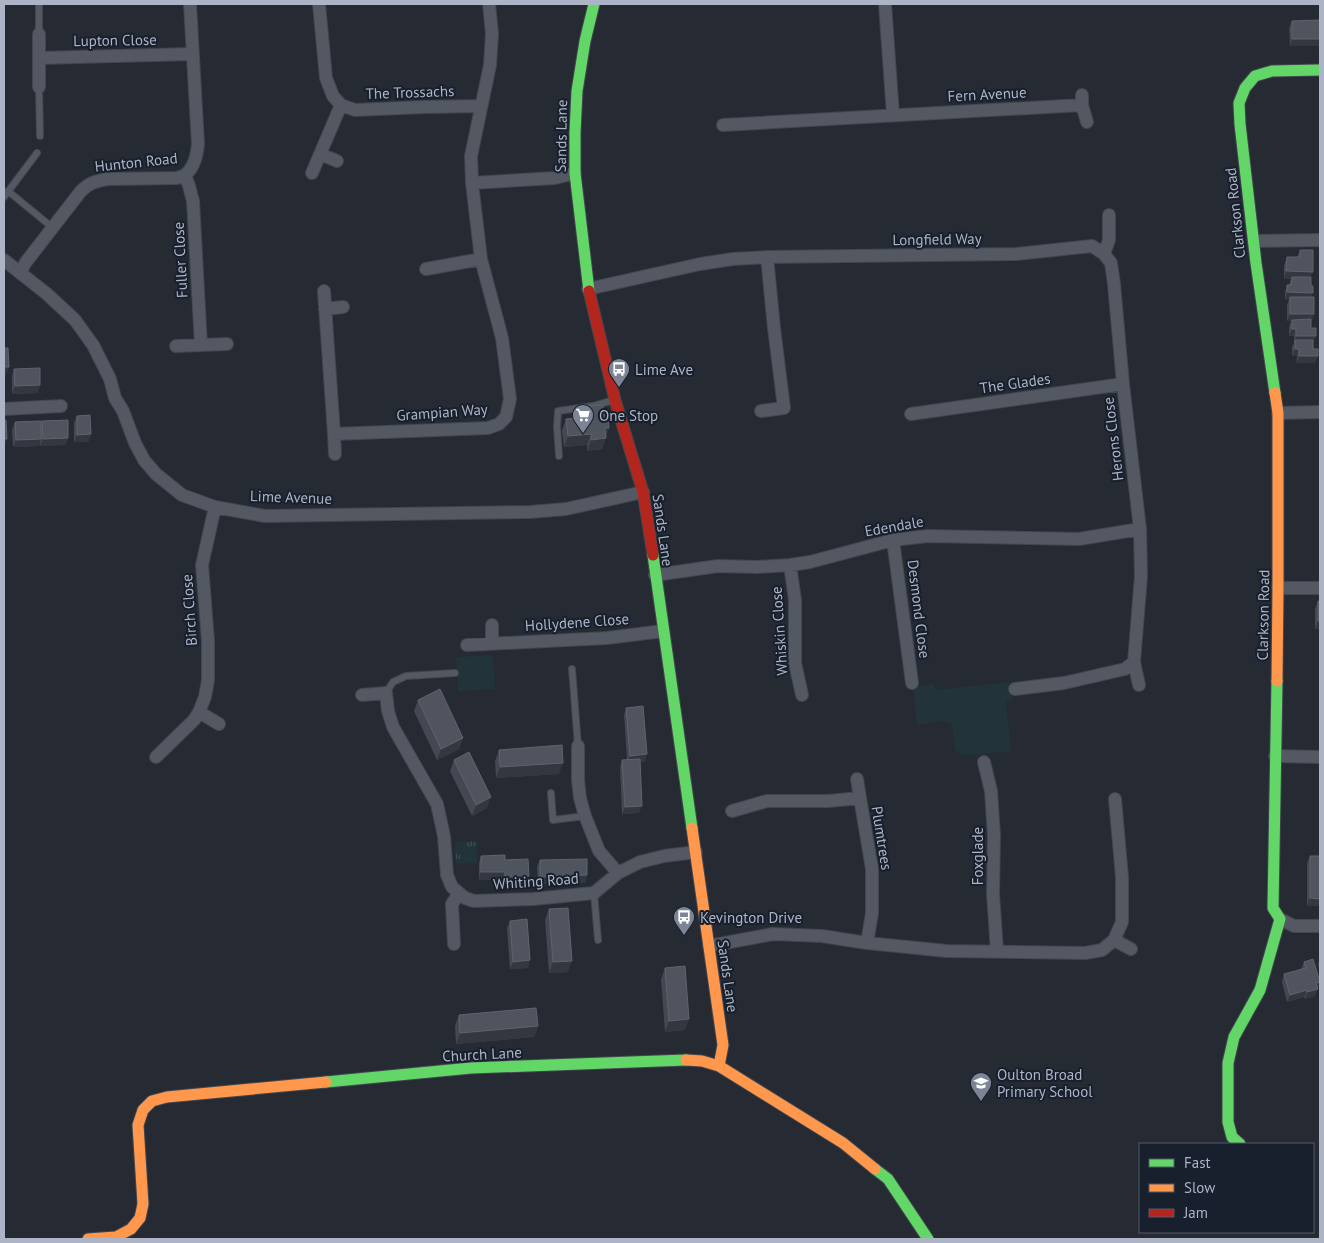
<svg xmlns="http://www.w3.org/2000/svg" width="1324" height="1243" viewBox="0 0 1324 1243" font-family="'PT Sans',sans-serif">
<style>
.green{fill:#223439}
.park{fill:url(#park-tufts)}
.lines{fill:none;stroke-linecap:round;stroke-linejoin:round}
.lane-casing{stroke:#42464e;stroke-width:8}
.street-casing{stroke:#42464e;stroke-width:14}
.fast-casing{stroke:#42464e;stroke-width:13}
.slow-casing{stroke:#42464e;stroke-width:13}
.jam-casing{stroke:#42464e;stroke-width:13}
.lane{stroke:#545862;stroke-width:6}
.street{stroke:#545862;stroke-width:12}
.fast{stroke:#63d668;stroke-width:11}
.slow{stroke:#ff974d;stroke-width:11}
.jam{stroke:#b3261e;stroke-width:11}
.wall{fill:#454852}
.shaded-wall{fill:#333740}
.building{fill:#50545e;stroke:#5f636e}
.labels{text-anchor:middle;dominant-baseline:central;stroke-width:4;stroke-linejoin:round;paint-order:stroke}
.street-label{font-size:15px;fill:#adb4c6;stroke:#181f2d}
.poi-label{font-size:15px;fill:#adb4c6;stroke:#181f2d;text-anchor:start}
</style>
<defs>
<pattern id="park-tufts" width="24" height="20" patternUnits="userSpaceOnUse" patternTransform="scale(1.25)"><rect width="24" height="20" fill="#223439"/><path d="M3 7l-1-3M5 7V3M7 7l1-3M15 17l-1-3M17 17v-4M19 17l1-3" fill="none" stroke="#3f4f54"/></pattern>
</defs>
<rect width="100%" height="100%" fill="#252a33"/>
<path class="green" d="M 493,655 L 495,689 L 458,691 L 456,657 Z
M 1010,682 L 1012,699 L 1006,702 L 1011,751 L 962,756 L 955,750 L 952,724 L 941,721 L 917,725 L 913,686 L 934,684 L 935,690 Z"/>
<path class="park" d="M 477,841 L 477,860 L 476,863 L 456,864 L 455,842 Z"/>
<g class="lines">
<g class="lane-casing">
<path id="lane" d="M 39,5 L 39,34
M 39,87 L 40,136
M 8,191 L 53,228
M 4,197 L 37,153
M 559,456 L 557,427 L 558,411 L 593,406 L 614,400
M 572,669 L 578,746
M 386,693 L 393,682 L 406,676 L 455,673
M 551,793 L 553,820 L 585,816
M 594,893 L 598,940"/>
</g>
<g class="street-casing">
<path id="street" d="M 319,4 L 326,78 L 333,96 L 341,105 L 355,110 L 424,107 L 481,106
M 885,4 L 893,115
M 39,34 L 39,58
M 39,87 L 39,58 L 192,54
M 1082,105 L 1087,122
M 723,125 L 1082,105 L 1082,95
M 320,154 L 337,161
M 312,173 L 341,105
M 185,175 L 189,186 L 193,201 L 201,345
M 472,183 L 555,178 L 575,173
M 1254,241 L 1320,240
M 4,260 L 47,294 L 75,320 L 93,345 L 110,379 L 115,398 L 123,411 L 135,443 L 144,460 L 156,474 L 182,495 L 215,507 L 265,516 L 530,512 L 566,509 L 643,492
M 426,269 L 481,259
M 20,273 L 26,262 L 81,191 C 89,183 96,181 108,179 L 177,178 C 180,177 183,176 185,175 C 194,168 197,155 198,144 L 190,4
M 588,289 L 700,264 L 733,259 L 767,257 L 1016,254 L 1092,246 L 1104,254
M 324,291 L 334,434 L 488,428 L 499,424 L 506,417 L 510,399 L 502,338 L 481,259 L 472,183 L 471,156 L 490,65 L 492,34 L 489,4
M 325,309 L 343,307
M 176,346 L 227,344
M 4,409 L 61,406
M 761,411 L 784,408 L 774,328 L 767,257
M 1278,413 L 1320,412
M 911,414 L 1123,384
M 334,434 L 335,454
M 893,540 L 912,683
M 790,565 L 795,600 L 795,663 L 802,695
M 655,575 L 718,566 L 756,567 L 790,565 L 810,562 L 893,540 L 928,536 L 1079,539 L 1140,529
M 1278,588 L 1320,588
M 492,625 L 492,644
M 467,645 L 607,638 L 663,631
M 1134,662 L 1139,685
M 1015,689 L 1064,683 L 1125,669 L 1134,662 L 1141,576 L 1140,529 L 1123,384 L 1114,284 L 1111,263 L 1104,254 L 1109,240 L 1109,215
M 362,695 L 386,693 L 388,711 L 393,727 L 437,804 L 444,836 L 447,875 L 452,887 L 459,893 L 452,904 L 454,944
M 199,712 L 219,724
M 578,746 L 578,780 L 580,798 L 585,816 L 599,851 L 618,873
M 1275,756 L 1320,757
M 156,757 L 194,720 L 199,712 L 205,697 L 208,680 L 208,641 L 202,565 L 215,507
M 984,762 L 991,791 L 994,836 L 993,894 L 997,951
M 857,779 L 860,798
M 732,811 L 767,801 L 828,801 L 860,798 L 872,869 L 872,913 L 867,943
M 459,893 L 465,898 L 474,901 L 533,899 L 594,893 L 618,873 L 640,862 L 664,856 L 696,852
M 1280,919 L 1294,926 L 1320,926
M 1114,940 L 1131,949
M 709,946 L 773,934 L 822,936 L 867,943 L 947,951 L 1085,953 L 1102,950 L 1114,940 L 1122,922 L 1122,877 L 1115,799"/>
</g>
<g class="fast-casing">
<path id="fast" d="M 589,291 L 575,173 L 575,133 L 577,91 L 585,41 L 594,4
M 1275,393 L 1256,263 L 1240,124 L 1239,103 L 1245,88 L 1255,76 L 1272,71 L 1320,70
M 653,555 L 692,828
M 326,1082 L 471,1068 L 686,1060
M 1240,1144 L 1232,1137 L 1228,1122 L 1228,1063 L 1234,1037 L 1260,990 L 1280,919 L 1273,908 L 1277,681
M 875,1169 L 888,1179 L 928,1239"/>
</g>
<g class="slow-casing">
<path id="slow" d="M 1275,393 L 1278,413 L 1278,588 L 1277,681
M 692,828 L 723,1045 L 719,1066
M 686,1060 L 702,1061 L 719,1066 L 843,1143 L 875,1169
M 88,1239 L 116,1237 L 131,1229 L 140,1218 L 143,1204 L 138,1125 L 143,1110 L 152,1101 L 167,1097 L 326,1082"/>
</g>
<g class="jam-casing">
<path id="jam" d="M 589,291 L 615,400 L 643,492 L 653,555"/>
</g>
<use href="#lane" class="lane"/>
<use href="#street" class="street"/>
<use href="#fast" class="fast"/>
<use href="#slow" class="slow"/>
<use href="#jam" class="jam"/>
</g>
<path class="wall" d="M 1320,20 L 1320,46 L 1290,46 L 1289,28 L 1292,21 Z
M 1300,250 L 1311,278 L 1312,321 L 1311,321 L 1311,328 L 1313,343 L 1315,363 L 1296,363 L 1297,356 L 1292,356 L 1292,347 L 1294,343 L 1294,336 L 1289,336 L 1289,327 L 1291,321 L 1287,321 L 1287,305 L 1289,300 L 1285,300 L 1285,292 L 1287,285 L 1289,285 L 1291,279 L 1284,279 L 1284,265 L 1287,257 L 1297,257 Z
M 14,369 L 38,393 L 12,394 L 12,376 Z
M 588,406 L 603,414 L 609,428 L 602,449 L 587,451 L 587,445 L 564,447 L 562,430 L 566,419 L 585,417 Z
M 77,416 L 91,434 L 88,442 L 74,442 L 74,423 Z
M 42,421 L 68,438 L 65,445 L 40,446 L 40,443 L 39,446 L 13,447 L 12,430 L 15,422 L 41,425 Z
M 1318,601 L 1320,601 L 1320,629 L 1315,629 L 1315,609 Z
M 418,700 L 463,738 L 459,749 L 437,760 L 414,711 Z
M 626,708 L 645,762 L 640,762 L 639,813 L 622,814 L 620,767 L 622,760 L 627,759 L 624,715 Z
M 499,750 L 559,774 L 496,778 L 495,761 Z
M 454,760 L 487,808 L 472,816 L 450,771 Z
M 481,856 L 505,860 L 529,876 L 526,883 L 503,884 L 502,879 L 479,880 L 479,863 Z
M 1310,856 L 1320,856 L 1320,906 L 1307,906 L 1307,863 Z
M 540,860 L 587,875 L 585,883 L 538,884 L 537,867 Z
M 549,909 L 568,972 L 549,973 L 545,920 Z
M 510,921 L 530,960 L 528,968 L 510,969 L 507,928 Z
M 1320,959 L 1320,972 L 1318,964 Z
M 1304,962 L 1320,982 L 1315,996 L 1305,999 L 1304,997 L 1287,1002 L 1282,982 L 1284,974 L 1301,969 Z
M 665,968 L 685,1030 L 665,1032 L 661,979 Z
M 459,1015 L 538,1026 L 534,1037 L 456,1044 L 455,1026 Z"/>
<path class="shaded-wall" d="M 1292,39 L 1320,39 L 1320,46 L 1290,46 Z
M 1286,271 L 1313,272 L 1310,279 L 1292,277 L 1291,279 L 1284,279 Z
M 1287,292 L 1313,293 L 1310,300 L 1290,297 L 1289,300 L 1285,300 Z
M 1290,314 L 1314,314 L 1312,321 L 1292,321 L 1292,320 L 1291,321 L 1287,321 Z
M 1292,329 L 1296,329 L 1294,336 L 1289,336 Z
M 1296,336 L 1316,336 L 1313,344 L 1295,341 Z
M 1295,349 L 1299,349 L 1297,356 L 1292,356 Z
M 1299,356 L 1318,356 L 1315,363 L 1296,363 Z
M 4,367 L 9,367 L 6,375 L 4,375 Z
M 40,385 L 38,393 L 12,394 L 15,386 Z
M 605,428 L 609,428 L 602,449 L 587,451 L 591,440 Z
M 91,434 L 88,442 L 74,442 L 77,435 Z
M 591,434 L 587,445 L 564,447 L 568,436 Z
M 68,438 L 65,445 L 40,446 L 43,439 Z
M 4,439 L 7,439 L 4,446 Z
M 41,439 L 39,446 L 13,447 L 16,440 Z
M 1318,621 L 1320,621 L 1320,629 L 1315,629 Z
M 463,738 L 459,749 L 437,760 L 441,749 Z
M 647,754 L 645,762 L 627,763 L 630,756 Z
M 563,763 L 559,774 L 496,778 L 500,767 Z
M 491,797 L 487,808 L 472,816 L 476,805 Z
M 642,806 L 639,813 L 622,814 L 625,807 Z
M 481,872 L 505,872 L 502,879 L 479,880 Z
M 587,875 L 585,883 L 538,884 L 540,877 Z
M 529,876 L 526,883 L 503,884 L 505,877 Z
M 1310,898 L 1320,899 L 1320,906 L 1307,906 Z
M 530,960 L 528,968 L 510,969 L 513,962 Z
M 572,961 L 568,972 L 549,973 L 553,962 Z
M 1320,982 L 1315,996 L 1305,999 L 1307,992 L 1316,983 Z
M 1307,990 L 1304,997 L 1287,1002 L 1290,995 Z
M 689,1019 L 685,1030 L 665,1032 L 669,1021 Z
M 538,1026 L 534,1037 L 456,1044 L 460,1033 Z"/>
<path class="building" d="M 1320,20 L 1320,39 L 1292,39 L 1292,21 Z
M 1300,250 L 1313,250 L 1313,272 L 1286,271 L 1287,257 L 1300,257 Z
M 1292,277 L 1311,277 L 1311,286 L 1313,286 L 1313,293 L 1287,292 L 1287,285 L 1291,285 Z
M 1290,297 L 1314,297 L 1314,314 L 1290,314 Z
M 1311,319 L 1311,328 L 1316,328 L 1316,336 L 1296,336 L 1296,329 L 1292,329 L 1292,320 Z
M 1295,340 L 1313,340 L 1313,349 L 1318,349 L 1318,356 L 1299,356 L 1299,349 L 1295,349 Z
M 4,348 L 8,348 L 9,367 L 4,367 Z
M 40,368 L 40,385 L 15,386 L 14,369 Z
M 603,405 L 603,414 L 608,414 L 609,428 L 605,428 L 606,438 L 591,440 L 591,434 L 568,436 L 566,419 L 589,417 L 588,406 Z
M 90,415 L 91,434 L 77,435 L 77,416 Z
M 4,420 L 6,420 L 7,439 L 4,439 Z
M 68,420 L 68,438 L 43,439 L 42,421 Z
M 41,421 L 41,439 L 16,440 L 15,422 Z
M 1318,601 L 1320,601 L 1320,621 L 1318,621 Z
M 440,689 L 463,738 L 441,749 L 418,700 Z
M 643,706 L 647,754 L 630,756 L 626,708 Z
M 562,745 L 563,763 L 500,767 L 499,750 Z
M 469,752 L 491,797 L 476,805 L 454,760 Z
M 640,759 L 642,806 L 625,807 L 622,760 Z
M 505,855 L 505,860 L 528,859 L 529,876 L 505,877 L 505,872 L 481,872 L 481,856 Z
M 1310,856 L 1320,856 L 1320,899 L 1310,898 Z
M 587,859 L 587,875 L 540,877 L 540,860 Z
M 568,908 L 572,961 L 553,962 L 549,909 Z
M 527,919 L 530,960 L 513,962 L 510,921 Z
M 1313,959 L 1320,982 L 1316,983 L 1318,989 L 1307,992 L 1307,990 L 1290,995 L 1284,974 L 1306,968 L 1304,962 Z
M 685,966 L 689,1019 L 669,1021 L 665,968 Z
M 536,1008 L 538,1026 L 460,1033 L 459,1015 Z"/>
<defs>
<g id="bus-pin" transform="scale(1.125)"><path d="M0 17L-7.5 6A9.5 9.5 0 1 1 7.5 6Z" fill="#7d8493" stroke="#181f2d"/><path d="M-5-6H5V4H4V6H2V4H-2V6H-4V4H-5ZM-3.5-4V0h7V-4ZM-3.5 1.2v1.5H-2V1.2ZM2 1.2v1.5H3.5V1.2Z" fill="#fff"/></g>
<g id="supermarket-pin" transform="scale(1.125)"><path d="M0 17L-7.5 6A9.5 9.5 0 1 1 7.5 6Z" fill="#7d8493" stroke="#181f2d"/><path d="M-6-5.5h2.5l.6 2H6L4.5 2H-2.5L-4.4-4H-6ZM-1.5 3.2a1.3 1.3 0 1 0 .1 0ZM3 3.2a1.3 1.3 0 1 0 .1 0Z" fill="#fff"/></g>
<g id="school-pin" transform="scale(1.125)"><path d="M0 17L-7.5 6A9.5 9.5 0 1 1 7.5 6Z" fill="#7d8493" stroke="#181f2d"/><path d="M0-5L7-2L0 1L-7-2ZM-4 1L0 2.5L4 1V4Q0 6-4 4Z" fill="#fff"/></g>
</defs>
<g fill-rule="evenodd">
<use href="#bus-pin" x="619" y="369"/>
<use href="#supermarket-pin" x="583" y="415"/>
<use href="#bus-pin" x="684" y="917"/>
<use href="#school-pin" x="981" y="1083"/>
</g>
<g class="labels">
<g class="street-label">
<text transform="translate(115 40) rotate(-1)">Lupton Close</text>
<text transform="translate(410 92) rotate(-2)">The Trossachs</text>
<text transform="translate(987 94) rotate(-3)">Fern Avenue</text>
<text transform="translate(561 136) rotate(-89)">Sands Lane</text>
<text transform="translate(136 162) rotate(-6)">Hunton Road</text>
<text transform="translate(1235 213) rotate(-96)">Clarkson Road</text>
<text transform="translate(937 239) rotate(-1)">Longfield Way</text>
<text transform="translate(180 260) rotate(-93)">Fuller Close</text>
<text transform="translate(1015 383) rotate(-8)">The Glades</text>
<text transform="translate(442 412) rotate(-4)">Grampian Way</text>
<text transform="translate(1113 439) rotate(-97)">Herons Close</text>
<text transform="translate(291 497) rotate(2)">Lime Avenue</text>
<text transform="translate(894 526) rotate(-10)">Edendale</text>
<text transform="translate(663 530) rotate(82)">Sands Lane</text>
<text transform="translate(919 609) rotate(83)">Desmond Close</text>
<text transform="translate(189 610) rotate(-94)">Birch Close</text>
<text transform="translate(1263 615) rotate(-89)">Clarkson Road</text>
<text transform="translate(577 622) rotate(-4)">Hollydene Close</text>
<text transform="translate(779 631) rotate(-94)">Whiskin Close</text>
<text transform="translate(882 838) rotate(81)">Plumtrees</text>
<text transform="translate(977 856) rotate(-90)">Foxglade</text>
<text transform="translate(536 881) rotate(-4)">Whiting Road</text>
<text transform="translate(728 976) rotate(82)">Sands Lane</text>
<text transform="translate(482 1054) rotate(-3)">Church Lane</text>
</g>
<g class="poi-label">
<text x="635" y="369">Lime Ave</text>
<text x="599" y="415">One Stop</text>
<text x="700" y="917">Kevington Drive</text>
<text x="997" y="1074">Oulton Broad<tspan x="997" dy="17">Primary School</tspan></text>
</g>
</g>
<rect width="1324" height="1243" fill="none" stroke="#adb4c6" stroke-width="10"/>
<rect x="1139" y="1143" width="175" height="90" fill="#181f2d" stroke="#545b6a"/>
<rect x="1149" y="1159" width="25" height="8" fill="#63d668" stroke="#545b6a"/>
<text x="1184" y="1168" font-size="15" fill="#adb4c6">Fast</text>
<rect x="1149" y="1184" width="25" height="8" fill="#ff974d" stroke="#545b6a"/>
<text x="1184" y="1193" font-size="15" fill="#adb4c6">Slow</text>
<rect x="1149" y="1209" width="25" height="8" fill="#b3261e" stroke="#545b6a"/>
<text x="1184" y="1218" font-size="15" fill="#adb4c6">Jam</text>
</svg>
